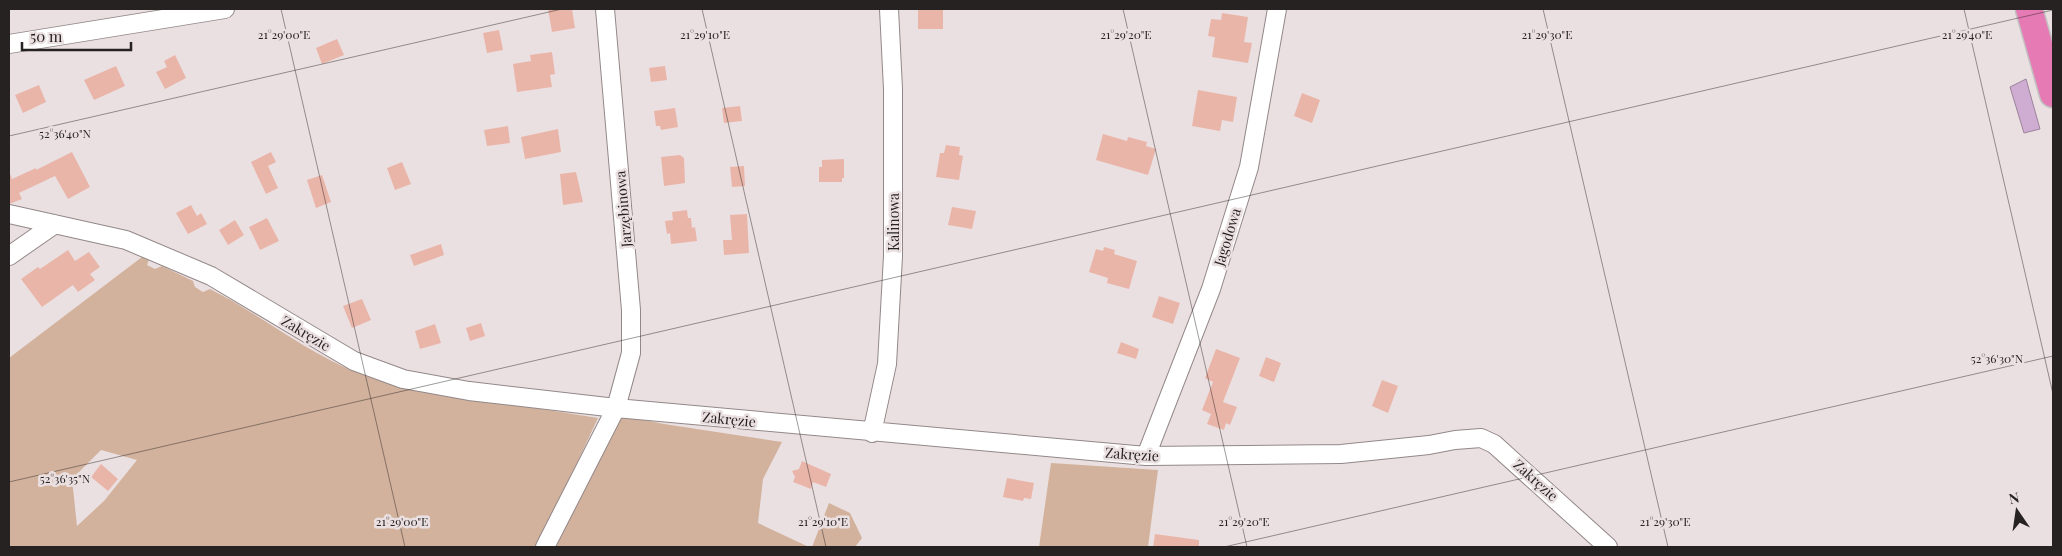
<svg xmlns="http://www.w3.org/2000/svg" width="2062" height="556" viewBox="0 0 2062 556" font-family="'Playfair Display',serif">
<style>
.green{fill:#d2b29d;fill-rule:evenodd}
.water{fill:#cfacd1;stroke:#9c839c}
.building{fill:#eab5a9}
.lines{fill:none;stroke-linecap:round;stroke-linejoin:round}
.minor-casing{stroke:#938889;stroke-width:20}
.highway-casing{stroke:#c2c1c1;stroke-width:29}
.minor{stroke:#fff;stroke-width:18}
.highway{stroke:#e67ab5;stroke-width:26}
.ticks{fill:none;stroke:#262222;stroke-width:1;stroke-opacity:0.45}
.labels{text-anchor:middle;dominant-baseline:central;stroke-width:5;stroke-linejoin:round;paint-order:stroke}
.street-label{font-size:14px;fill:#262222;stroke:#ebe0e1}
.ticks-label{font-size:12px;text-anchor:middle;fill:#262222;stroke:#ebe0e1;stroke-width:5;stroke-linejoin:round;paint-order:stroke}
</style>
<rect width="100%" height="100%" fill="#ebe0e1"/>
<path class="green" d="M 142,257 L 149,260 L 147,265 L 155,269 L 162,266 L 193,281 L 195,287 L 203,292 L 210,289 C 260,314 304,351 356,372 C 388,386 425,390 460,395 C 506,403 552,411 598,418 L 538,547 L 9,547 L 9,358 ZM 101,450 L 137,460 L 104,501 L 77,526 L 72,479 Z
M 615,414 L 664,424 L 782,442 L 763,479 L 758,523 L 809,547 L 551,547 Z
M 1051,463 L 1158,470 L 1148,547 L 1039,547 Z
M 829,503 L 850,513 L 862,538 L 855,547 L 812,547 Z"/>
<path class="water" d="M 2026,79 L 2040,129 L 2024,133 L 2010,87 Z"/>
<path class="building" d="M 548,9 L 572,9 L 575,28 L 552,32 Z
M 918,9 L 943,9 L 943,29 L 918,29 Z
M 1222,13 L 1248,17 L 1244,42 L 1252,43 L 1248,63 L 1212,57 L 1215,37 L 1208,36 L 1211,19 L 1221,20 Z
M 499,30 L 503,50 L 487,53 L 483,33 Z
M 337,39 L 344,55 L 322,64 L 316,48 Z
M 552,52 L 555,74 L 550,75 L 552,87 L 517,92 L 513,64 L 531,61 L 530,55 Z
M 175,55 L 186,78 L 165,89 L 156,72 L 167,67 L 164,61 Z
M 116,66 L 125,86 L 94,100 L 84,80 Z
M 665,66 L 667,80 L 651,82 L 649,68 Z
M 39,85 L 46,102 L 23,113 L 15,95 Z
M 1198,90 L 1237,97 L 1233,122 L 1222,120 L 1220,131 L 1192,126 Z
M 1302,93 L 1320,100 L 1312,123 L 1294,116 Z
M 740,106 L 742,121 L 724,123 L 722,108 Z
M 675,108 L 678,127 L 661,130 L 660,126 L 656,126 L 654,111 Z
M 508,126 L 510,143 L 487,146 L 484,130 Z
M 558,129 L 561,152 L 525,159 L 521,137 Z
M 1103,134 L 1127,141 L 1128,137 L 1147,142 L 1146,146 L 1156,149 L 1148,175 L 1096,160 Z
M 946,145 L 960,147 L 959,155 L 963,156 L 959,180 L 936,177 L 940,153 L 944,153 Z
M 72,152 L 90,187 L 68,199 L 55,176 L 19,193 L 22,199 L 9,204 L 9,171 L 12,179 L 36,168 L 36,170 Z
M 271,152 L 276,162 L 268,166 L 278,188 L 266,194 L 251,162 Z
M 680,155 L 684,158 L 685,183 L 664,186 L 661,157 Z
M 844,159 L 844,178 L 842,178 L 842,182 L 819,182 L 819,167 L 822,167 L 822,160 Z
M 402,162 L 411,184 L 395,190 L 387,168 Z
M 744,166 L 745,186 L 732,187 L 730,167 Z
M 576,172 L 583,202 L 563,205 L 560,174 Z
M 322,175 L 331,202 L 316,208 L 307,180 Z
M 191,205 L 197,216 L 201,213 L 207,224 L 188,234 L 176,213 Z
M 952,207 L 976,211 L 972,229 L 948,225 Z
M 687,210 L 688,218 L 691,218 L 692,228 L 695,227 L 697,241 L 671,244 L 670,233 L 667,234 L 665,221 L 673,220 L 672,212 Z
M 747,214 L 749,253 L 724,255 L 723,240 L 732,240 L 730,215 Z
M 267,218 L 279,241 L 260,250 L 249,227 Z
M 235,220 L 244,235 L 228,245 L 219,230 Z
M 441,244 L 444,255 L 414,266 L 410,255 Z
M 1104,247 L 1115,250 L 1114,254 L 1137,261 L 1129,289 L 1107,283 L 1108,278 L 1089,272 L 1096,249 L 1103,251 Z
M 68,250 L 75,261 L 89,252 L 100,267 L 90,274 L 95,280 L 78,292 L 73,285 L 42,307 L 21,279 L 38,267 L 40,269 Z
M 1159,296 L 1180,303 L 1173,324 L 1152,317 Z
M 362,299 L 371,320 L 352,328 L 343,306 Z
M 481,323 L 485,336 L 470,341 L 466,328 Z
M 435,324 L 441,343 L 420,349 L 415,331 Z
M 1121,342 L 1139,349 L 1136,359 L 1117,353 Z
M 1216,349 L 1240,358 L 1223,402 L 1237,407 L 1230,425 L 1226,423 L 1224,430 L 1207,424 L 1211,414 L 1202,410 L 1213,382 L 1205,378 Z
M 1266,357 L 1281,363 L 1274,382 L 1259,376 Z
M 1382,380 L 1398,386 L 1388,413 L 1372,406 Z
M 802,461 L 831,474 L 826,487 L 813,482 L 811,489 L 793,482 L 795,477 L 792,471 L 799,469 Z
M 101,464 L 118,479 L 108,491 L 91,477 Z
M 1007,478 L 1034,483 L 1031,499 L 1024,498 L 1023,501 L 1003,497 Z
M 1155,534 L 1199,540 L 1199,547 L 1153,547 Z"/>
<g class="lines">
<g class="minor-casing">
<path id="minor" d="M 9,44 L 225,9
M 9,214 L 126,240 L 211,276 L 354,361 L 403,379 L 469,391 L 616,408 L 1146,456 L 1341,454 L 1429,445 L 1455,440 L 1481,438 L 1494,444 L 1608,547
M 9,256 L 55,224
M 872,433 L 887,364 L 893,256 L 893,89 L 889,9
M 1146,456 L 1211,289 L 1249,167 L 1277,9
M 545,547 L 616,408 L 631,353 L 631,310 L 605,9"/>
</g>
<g class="highway-casing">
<path id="highway" d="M 2029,9 L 2053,94"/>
</g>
<use href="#minor" class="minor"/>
<use href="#highway" class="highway"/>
</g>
<path class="ticks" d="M 281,9 L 405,547M 702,9 L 826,547M 1123,9 L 1247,547M 1543,9 L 1668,547M 1964,9 L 2053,394M 9,136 L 562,9M 9,482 L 2053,10M 1224,547 L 2053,356"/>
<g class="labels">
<g class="street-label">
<text transform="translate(623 209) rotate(-95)">Jarzębinowa</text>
<text transform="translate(893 222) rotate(-90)">Kalinowa</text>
<text transform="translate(1227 237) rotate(-73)">Jagodowa</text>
<text transform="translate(306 333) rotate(31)">Zakręzie</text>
<text transform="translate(729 419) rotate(6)">Zakręzie</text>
<text transform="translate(1132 454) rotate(4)">Zakręzie</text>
<text transform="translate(1536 480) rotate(42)">Zakręzie</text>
</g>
</g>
<g class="ticks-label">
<text x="284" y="39">21°29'00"E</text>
<text x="705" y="39">21°29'10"E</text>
<text x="1126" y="39">21°29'20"E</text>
<text x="1547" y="39">21°29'30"E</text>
<text x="1967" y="39">21°29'40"E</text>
<text x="65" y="138">52°36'40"N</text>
<text x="1997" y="363">52°36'30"N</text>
<text x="65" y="483">52°36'35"N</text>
<text x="402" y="526">21°29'00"E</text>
<text x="823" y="526">21°29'10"E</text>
<text x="1244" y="526">21°29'20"E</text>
<text x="1665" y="526">21°29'30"E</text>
</g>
<rect width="2062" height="556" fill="none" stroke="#262222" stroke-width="20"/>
<g transform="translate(2017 511) rotate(347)" stroke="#ebe0e1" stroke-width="4" paint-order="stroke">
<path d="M0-4L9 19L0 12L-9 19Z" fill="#262222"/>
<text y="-8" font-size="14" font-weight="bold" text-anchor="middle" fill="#262222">N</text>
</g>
<path d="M22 42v8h109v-8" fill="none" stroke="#262222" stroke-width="2.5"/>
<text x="30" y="42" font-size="15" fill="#262222" stroke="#ebe0e1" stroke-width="4" paint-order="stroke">50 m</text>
</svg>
